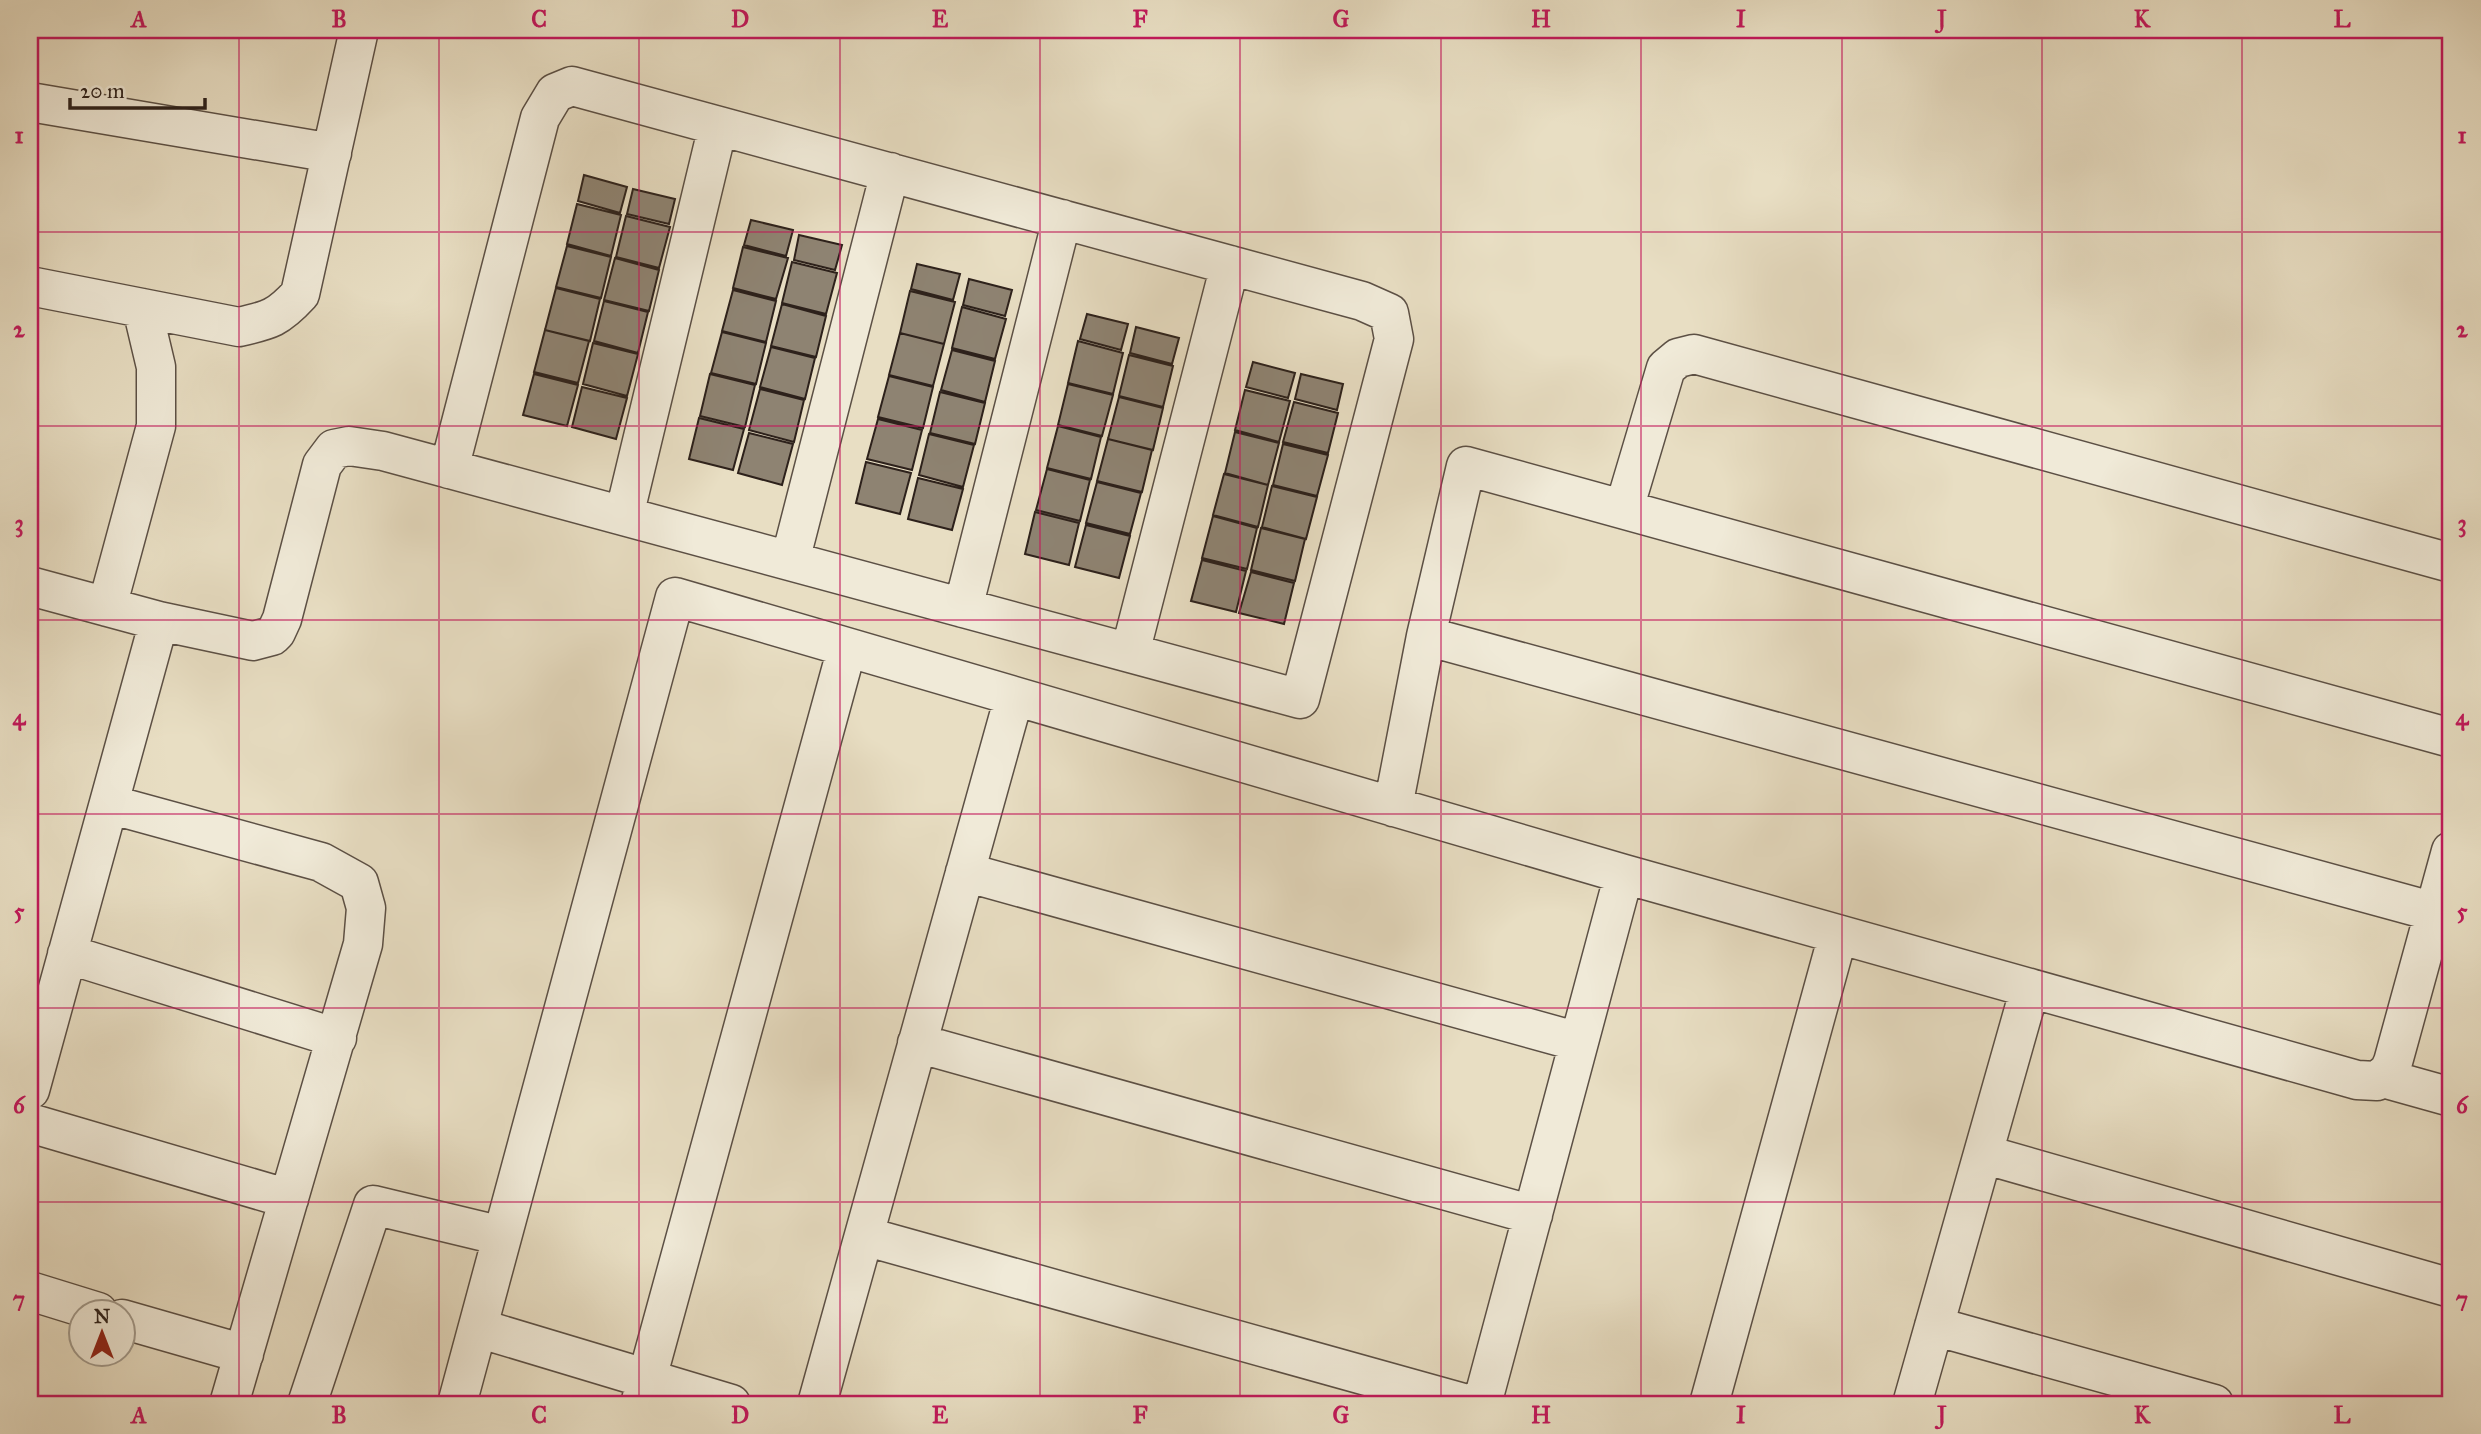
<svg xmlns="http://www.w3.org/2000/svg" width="2481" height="1434" viewBox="0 0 2481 1434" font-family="'IM FELL Great Primer',serif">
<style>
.building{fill:#8e8372;stroke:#2d211b;stroke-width:2}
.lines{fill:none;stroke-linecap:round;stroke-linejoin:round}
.street-casing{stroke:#5c5045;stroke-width:41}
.street{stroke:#f0ead8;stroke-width:38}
.grid{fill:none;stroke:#c2185b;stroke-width:2;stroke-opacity:0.55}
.neatline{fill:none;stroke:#c2185b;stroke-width:2.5}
.grid-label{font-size:23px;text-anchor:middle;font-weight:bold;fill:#c2185b}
</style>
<rect width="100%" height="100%" fill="#e8dec3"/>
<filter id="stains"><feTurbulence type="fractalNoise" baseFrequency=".00286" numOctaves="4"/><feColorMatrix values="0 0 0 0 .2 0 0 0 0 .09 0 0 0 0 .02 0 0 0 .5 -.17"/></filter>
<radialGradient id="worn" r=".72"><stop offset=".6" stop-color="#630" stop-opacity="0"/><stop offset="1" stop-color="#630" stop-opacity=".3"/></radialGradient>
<path class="building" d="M 584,175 L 627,187 L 620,213 L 578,201 Z
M 633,189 L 675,199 L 669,224 L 627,214 Z
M 577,204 L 621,215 L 611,256 L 567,244 Z
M 626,216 L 670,227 L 659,268 L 616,257 Z
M 751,220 L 793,230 L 786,256 L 744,245 Z
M 799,235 L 842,245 L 835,270 L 794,260 Z
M 567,246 L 611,257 L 601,298 L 556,287 Z
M 743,247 L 788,258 L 776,299 L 733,288 Z
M 615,258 L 659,270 L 649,311 L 604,300 Z
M 792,262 L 837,273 L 826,314 L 782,303 Z
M 917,264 L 960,274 L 953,300 L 911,289 Z
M 969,279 L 1012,290 L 1005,316 L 963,305 Z
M 556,288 L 600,299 L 590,341 L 545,330 Z
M 733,290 L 776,301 L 766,342 L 722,331 Z
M 910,291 L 955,302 L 944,344 L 900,333 Z
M 604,301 L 648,312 L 638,353 L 594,341 Z
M 782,304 L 826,316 L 816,357 L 771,346 Z
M 962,307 L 1006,319 L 995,359 L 952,348 Z
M 1087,314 L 1128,324 L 1121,350 L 1080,339 Z
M 1136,327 L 1179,338 L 1172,364 L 1130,353 Z
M 545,330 L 589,341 L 578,383 L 534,372 Z
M 722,332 L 766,343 L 756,384 L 711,373 Z
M 900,333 L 944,344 L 933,386 L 889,375 Z
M 1078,341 L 1123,353 L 1113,394 L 1068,383 Z
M 593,343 L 638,354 L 627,396 L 583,384 Z
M 771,347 L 815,358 L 805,399 L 760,387 Z
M 952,350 L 995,361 L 985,402 L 941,390 Z
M 1129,355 L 1173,366 L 1163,407 L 1119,396 Z
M 1253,362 L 1295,373 L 1288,398 L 1246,387 Z
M 534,374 L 578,385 L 567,426 L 523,415 Z
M 710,374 L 755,385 L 745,427 L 700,416 Z
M 1301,374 L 1343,384 L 1337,410 L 1295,399 Z
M 889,376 L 933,387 L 923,428 L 878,417 Z
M 1068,384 L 1113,395 L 1102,436 L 1058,425 Z
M 582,387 L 627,398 L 616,439 L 572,427 Z
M 760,389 L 804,400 L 794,442 L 749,430 Z
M 1245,390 L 1290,401 L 1279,442 L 1235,430 Z
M 940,392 L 985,403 L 975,444 L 930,433 Z
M 1119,397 L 1163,408 L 1153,450 L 1108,439 Z
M 1294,402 L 1338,413 L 1328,453 L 1283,442 Z
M 699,418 L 744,429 L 733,470 L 689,459 Z
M 878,419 L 922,430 L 912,470 L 867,459 Z
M 1058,426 L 1101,437 L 1091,479 L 1047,468 Z
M 1235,432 L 1279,443 L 1268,485 L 1225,473 Z
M 749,433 L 793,444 L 782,485 L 738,473 Z
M 929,434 L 974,445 L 963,487 L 919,475 Z
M 1108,439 L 1152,450 L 1142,492 L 1097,481 Z
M 1283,444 L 1328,455 L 1317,496 L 1273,485 Z
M 866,462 L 911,473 L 900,514 L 856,503 Z
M 1047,469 L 1090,480 L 1080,521 L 1036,510 Z
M 1224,474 L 1268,485 L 1258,527 L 1213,515 Z
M 918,478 L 963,489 L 952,530 L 908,519 Z
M 1097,482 L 1141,493 L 1130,534 L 1086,523 Z
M 1272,486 L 1317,497 L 1306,539 L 1262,527 Z
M 1035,512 L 1079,523 L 1069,565 L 1025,554 Z
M 1213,516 L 1257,528 L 1247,569 L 1202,558 Z
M 1086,525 L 1130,536 L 1119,578 L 1075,567 Z
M 1261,528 L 1305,539 L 1295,581 L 1251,570 Z
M 1202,560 L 1246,571 L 1236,612 L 1191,601 Z
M 1251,572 L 1294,583 L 1284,624 L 1239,613 Z"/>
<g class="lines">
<g class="street-casing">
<path id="street" d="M 30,102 L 332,153
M 30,286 L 239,327 C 270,320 278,318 300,294 L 359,30
M 1624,509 L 1666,368 L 1678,358 L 1694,354 L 2451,563
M 624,516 L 718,126
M 790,561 L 890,172
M 30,586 L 159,621 L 30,1090
M 107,607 L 156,426 L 156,367 L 142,308
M 963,608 L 1062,219
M 159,621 L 253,641 L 272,636 L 276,632 L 282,619 L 322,465 L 334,449 L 349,446 L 383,451 L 1300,699 L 1394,339 L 1389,313 L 1362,301 L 572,86 L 555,93 L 540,118 L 449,469
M 1426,636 L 2435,912
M 1130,653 L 1230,265
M 109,804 L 321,862 L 359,883 L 366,908 L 363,944 L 229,1404
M 1393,807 L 1426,636 L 1466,466 L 2451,738
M 965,872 L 1579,1042
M 67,954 L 337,1038
M 917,1043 L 1533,1215
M 2383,1078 L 2451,1097
M 30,1123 L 289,1199
M 1983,1154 L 2451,1288
M 864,1236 L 1467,1404
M 30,1291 L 98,1312
M 122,1319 L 244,1354
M 1934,1326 L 2214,1404
M 478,1328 L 731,1404
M 307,1404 L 373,1205 L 502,1236
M 457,1404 L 675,597 L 1624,874 L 2357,1080 L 2377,1081 L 2389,1071 L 2393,1062 L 2451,851
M 640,1404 L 847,648
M 817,1404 L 1014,697
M 1482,1404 L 1624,874
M 1709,1404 L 1838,935
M 1912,1404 L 2030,988"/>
</g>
<use href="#street" class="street"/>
</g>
<path class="grid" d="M 239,30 L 239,1404M 439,30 L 439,1404M 639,30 L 639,1404M 840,30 L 840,1404M 1040,30 L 1040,1404M 1240,30 L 1240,1404M 1441,30 L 1441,1404M 1641,30 L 1641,1404M 1842,30 L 1842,1404M 2042,30 L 2042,1404M 2242,30 L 2242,1404M 30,232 L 2451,232M 30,426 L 2451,426M 30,620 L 2451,620M 30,814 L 2451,814M 30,1008 L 2451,1008M 30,1202 L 2451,1202"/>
<rect width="2481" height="1434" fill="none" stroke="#e8dec3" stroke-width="77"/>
<g transform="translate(102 1333)"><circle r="33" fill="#f0ead8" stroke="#a29a8c" stroke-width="2"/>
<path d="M0-5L12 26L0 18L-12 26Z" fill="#8f2418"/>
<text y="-10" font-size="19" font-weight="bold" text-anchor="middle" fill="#2d211b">N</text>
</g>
<path d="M70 98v10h135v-10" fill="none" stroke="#2d211b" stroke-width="3.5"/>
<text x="80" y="98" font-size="21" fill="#2d211b" stroke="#f0ead8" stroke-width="5" paint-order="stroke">20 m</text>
<rect x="38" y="38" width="2404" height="1358" class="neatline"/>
<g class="grid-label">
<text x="139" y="27">A</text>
<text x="339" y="27">B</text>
<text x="539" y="27">C</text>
<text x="740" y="27">D</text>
<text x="940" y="27">E</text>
<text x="1140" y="27">F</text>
<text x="1341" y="27">G</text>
<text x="1541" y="27">H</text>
<text x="1741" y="27">I</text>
<text x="1942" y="27">J</text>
<text x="2142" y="27">K</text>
<text x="2342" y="27">L</text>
<text x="19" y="143">1</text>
<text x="2462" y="143">1</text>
<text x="19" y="337">2</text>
<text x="2462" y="337">2</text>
<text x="19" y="531">3</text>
<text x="2462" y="531">3</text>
<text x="19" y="725">4</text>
<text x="2462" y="725">4</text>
<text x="19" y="919">5</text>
<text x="2462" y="919">5</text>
<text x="19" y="1113">6</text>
<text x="2462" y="1113">6</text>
<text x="19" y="1307">7</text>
<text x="2462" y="1307">7</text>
<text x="139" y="1423">A</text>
<text x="339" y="1423">B</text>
<text x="539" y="1423">C</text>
<text x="740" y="1423">D</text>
<text x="940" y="1423">E</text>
<text x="1140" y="1423">F</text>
<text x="1341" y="1423">G</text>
<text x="1541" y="1423">H</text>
<text x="1741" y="1423">I</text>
<text x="1942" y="1423">J</text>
<text x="2142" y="1423">K</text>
<text x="2342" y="1423">L</text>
</g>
<rect width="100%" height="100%" filter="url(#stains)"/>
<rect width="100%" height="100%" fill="url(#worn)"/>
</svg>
